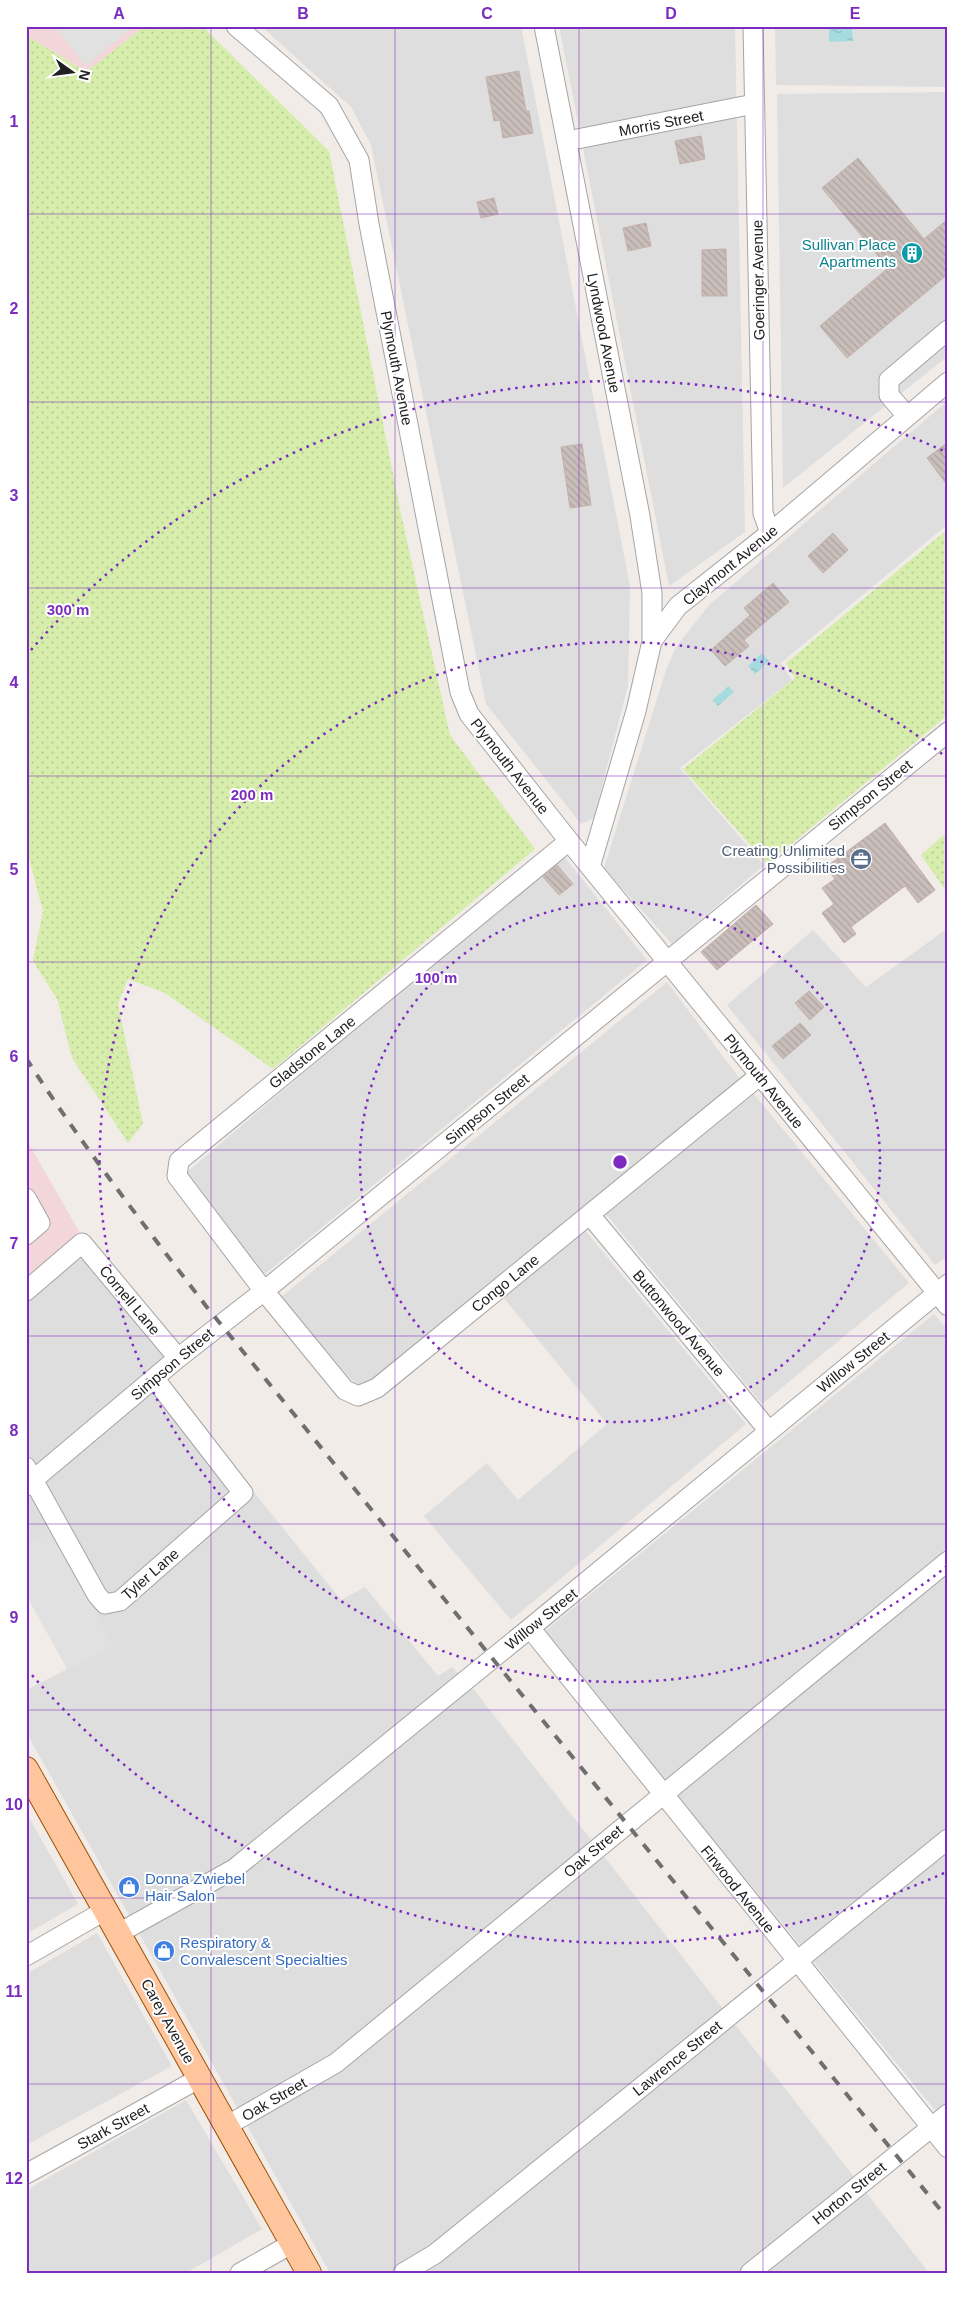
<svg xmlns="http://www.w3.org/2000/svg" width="974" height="2299" viewBox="0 0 974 2299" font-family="Helvetica,sans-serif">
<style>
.residential{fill:#dfdede}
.commercial{fill:#f2d6d9}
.grass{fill:url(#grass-dots)}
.parking{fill:#e1e1e1}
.water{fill:url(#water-ripples)}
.building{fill:url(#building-back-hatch);stroke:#c4b0a9}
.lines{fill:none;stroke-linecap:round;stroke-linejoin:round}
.minor-casing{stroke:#a5a5a5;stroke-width:21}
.major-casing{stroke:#9d5000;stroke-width:26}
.minor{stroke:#fff;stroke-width:19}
.major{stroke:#ffc69e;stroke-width:24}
.rail{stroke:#6f6f6f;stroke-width:4;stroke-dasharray:10 10;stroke-linecap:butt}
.grid{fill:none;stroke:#7b2cbf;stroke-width:1;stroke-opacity:0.55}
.ring{fill:none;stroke:#7b2cbf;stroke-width:2.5;stroke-dasharray:2.5 5}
.labels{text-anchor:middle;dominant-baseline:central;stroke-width:4;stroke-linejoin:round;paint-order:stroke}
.street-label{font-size:15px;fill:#212121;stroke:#fff}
.culture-label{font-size:15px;fill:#0d838f;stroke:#fff;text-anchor:end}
.service-label{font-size:15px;fill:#4e5e75;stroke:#fff;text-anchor:end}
.shop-label{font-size:15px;fill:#366cbe;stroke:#fff;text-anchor:start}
.centre{fill:#7b2cbf;stroke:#fff;stroke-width:2.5}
.ring-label{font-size:15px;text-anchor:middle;font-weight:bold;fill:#7b2cbf;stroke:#fff;stroke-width:4;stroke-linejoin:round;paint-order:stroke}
.neatline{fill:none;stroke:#7b2cbf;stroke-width:2}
.grid-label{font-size:16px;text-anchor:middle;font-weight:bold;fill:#7b2cbf}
</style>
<defs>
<pattern id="grass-dots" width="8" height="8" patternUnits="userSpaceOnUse" patternTransform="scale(1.25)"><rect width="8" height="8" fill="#d6edac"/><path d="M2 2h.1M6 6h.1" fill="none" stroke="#b7cb94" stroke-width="1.8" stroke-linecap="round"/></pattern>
<pattern id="water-ripples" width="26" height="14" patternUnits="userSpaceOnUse" patternTransform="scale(1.25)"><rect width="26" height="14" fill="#a6dce0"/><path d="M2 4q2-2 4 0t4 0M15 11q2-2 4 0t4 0" fill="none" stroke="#8fbcc0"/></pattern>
<pattern id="building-back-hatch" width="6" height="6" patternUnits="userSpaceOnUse" patternTransform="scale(1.25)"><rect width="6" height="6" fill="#c9beba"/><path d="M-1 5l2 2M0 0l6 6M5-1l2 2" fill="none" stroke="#aca3a0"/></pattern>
</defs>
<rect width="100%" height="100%" fill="#f1ece7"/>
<path class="residential" d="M 261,26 L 521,26 L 630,586 L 628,685 L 594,818 L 581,824 L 486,704 L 371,145 L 351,107 Z
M 559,26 L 735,26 L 745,532 L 669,586 Z
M 775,26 L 948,26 L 948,87 L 776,85 Z
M 948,92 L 948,356 L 783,488 L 777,94 Z
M 945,403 L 948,407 L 948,524 L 781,663 L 792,680 L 680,768 L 764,865 L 672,944 L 604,868 L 666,670 L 676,647 L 709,605 Z
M 562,854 L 647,960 L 264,1275 L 186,1173 Z
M 948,928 L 948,1256 L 935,1265 L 727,1005 L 813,930 L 866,987 Z
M 667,982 L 740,1079 L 373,1384 L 361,1391 L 281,1297 Z
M 754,1094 L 909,1283 L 762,1404 L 606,1214 Z
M 583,1228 L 746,1424 L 511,1620 L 424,1516 L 487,1463 L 518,1500 L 607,1424 L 502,1296 Z
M 82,1236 L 190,1362 L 165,1382 L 341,1600 L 365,1587 L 438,1676 L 452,1667 L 475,1691 L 929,2273 L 330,2273 L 26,1732 L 26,1690 L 112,1646 L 53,1533 L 26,1546 L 26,1282 Z
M 934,1314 L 948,1330 L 948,2126 L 544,1632 Z
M 26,1812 L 78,1904 L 26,1934 Z
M 97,1933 L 172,2066 L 26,2145 L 26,1974 Z
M 186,2100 L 262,2229 L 186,2273 L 26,2273 L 26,2190 Z"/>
<path class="commercial" d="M 26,26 L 145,26 L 86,72 L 26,35 Z
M 26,1139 L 80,1233 L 26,1278 Z"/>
<path class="grass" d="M 145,26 L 202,26 L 329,151 L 401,514 L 450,735 L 535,849 L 273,1069 L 165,993 L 128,979 L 118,1004 L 143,1124 L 128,1143 L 72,1058 L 57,999 L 33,961 L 43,911 L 26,847 L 26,35 L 86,72 Z
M 948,529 L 948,715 L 767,864 L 683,769 L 795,678 L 786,663 Z
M 948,831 L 948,894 L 921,855 Z"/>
<path class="parking" d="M 54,26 L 134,26 L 86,66 Z
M 53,1533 L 112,1646 L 67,1669 L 29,1600 L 26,1601 L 26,1546 Z"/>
<path class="water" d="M 829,29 L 852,29 L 853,41 L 829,42 Z
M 762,653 L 769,661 L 755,674 L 748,666 Z
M 729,686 L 734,692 L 718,706 L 712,700 Z"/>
<path class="building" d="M 519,71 L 526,111 L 529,111 L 533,133 L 503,138 L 500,120 L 494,121 L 486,77 Z
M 701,136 L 705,159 L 680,164 L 675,141 Z
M 858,158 L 924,239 L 948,219 L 948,274 L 847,358 L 820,326 L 888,268 L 822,188 Z
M 494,198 L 498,214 L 481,218 L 477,202 Z
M 646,223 L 651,246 L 628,251 L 623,228 Z
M 726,249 L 727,296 L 702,296 L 702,250 Z
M 948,442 L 948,486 L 927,458 Z
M 582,444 L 591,505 L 570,508 L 561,447 Z
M 833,533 L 848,550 L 823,573 L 808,556 Z
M 773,583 L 789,602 L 744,640 L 749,646 L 725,666 L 711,650 L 750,615 L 744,608 Z
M 885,823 L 935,890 L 918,903 L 905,886 L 851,927 L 856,934 L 844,943 L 822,913 L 834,904 L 822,888 L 835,879 L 826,867 Z
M 557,865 L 573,884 L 559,895 L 543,877 Z
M 756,905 L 773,924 L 717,970 L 701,952 Z
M 809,991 L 824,1007 L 810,1020 L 795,1003 Z
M 800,1023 L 811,1035 L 783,1059 L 772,1046 Z"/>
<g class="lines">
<g class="minor-casing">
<path id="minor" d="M 236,26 L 329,106 L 359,160 L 369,224 L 460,692 L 469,714 L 569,841 L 948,1306
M 544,26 L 640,516 L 652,593 L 652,641
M 753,26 L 763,513 L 770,533
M 567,141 L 754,104
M 907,416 L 889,395 L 889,380 L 948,330
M 569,841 L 179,1161 L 177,1176 L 264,1291 L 345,1390 L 358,1396 L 377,1388 L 759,1076
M 590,867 L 636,711 L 652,641 L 678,606 L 770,533 L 948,382
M 26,1198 L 40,1223 L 26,1235
M 590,1215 L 769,1431
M 26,1291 L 82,1243 L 178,1358
M 26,1467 L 97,1595 L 105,1604 L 120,1601 L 243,1493 L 154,1378
M 26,1486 L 178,1358 L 264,1291 L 948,732
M 530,1628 L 948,2148
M 119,1933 L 234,1869 L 530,1628 L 948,1284
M 26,1956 L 106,1910
M 228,2125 L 336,2063 L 948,1561
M 26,2174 L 200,2078
M 240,2273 L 293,2243
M 403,2273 L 435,2254 L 948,1839
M 750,2273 L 948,2114"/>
</g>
<g class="major-casing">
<path id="major" d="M 26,1769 L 309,2273"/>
</g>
<use href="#minor" class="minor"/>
<use href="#major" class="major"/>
<path class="rail" d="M 26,1058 C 81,1144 144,1225 206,1306 L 948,2219"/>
</g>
<path class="grid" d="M 211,26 L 211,2273M 395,26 L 395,2273M 579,26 L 579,2273M 763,26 L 763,2273M 26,214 L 948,214M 26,402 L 948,402M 26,588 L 948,588M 26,776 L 948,776M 26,962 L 948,962M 26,1150 L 948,1150M 26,1336 L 948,1336M 26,1524 L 948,1524M 26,1710 L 948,1710M 26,1898 L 948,1898M 26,2084 L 948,2084"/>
<g class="ring">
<circle cx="620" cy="1162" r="260"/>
<path d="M947 1566A520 520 0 1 1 947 758"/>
<path d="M944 1873A781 781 0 0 1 31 1674M31 650A781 781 0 0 1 944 451"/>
</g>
<defs>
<g id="building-disc" transform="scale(1.125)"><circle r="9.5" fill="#0f9aa8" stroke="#fff"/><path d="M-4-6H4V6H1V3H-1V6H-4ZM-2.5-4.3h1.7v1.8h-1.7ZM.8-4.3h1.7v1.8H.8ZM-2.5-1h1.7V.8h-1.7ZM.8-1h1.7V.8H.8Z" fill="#fff"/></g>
<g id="office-disc" transform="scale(1.125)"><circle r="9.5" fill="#5c6f8a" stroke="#fff"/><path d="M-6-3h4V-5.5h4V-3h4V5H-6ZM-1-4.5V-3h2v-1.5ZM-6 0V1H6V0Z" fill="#fff"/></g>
<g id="shop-disc" transform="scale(1.125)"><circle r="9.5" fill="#3f7fe0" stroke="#fff"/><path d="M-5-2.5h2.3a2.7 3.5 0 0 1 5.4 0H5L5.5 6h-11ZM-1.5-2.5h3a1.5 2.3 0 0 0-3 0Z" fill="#fff"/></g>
</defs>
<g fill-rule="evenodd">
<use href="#building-disc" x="912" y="253"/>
<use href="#office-disc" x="861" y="859"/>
<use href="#shop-disc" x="129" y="1887"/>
<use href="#shop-disc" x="164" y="1951"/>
</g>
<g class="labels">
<g class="street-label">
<text transform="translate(661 123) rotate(-11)">Morris Street</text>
<text transform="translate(758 280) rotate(-91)">Goeringer Avenue</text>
<text transform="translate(604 333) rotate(79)">Lyndwood Avenue</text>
<text transform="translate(397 368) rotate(79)">Plymouth Avenue</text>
<text transform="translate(730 565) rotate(-39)">Claymont Avenue</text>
<text transform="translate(510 766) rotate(52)">Plymouth Avenue</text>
<text transform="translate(870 795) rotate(-39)">Simpson Street</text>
<text transform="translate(312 1052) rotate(-39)">Gladstone Lane</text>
<text transform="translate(764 1081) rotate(51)">Plymouth Avenue</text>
<text transform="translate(487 1109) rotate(-39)">Simpson Street</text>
<text transform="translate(505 1283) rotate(-39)">Congo Lane</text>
<text transform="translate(130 1300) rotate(50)">Cornell Lane</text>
<text transform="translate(679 1323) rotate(50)">Buttonwood Avenue</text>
<text transform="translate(853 1362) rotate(-39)">Willow Street</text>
<text transform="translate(172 1364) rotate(-40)">Simpson Street</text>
<text transform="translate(150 1574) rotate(-41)">Tyler Lane</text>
<text transform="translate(541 1619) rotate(-39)">Willow Street</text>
<text transform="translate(593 1851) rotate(-40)">Oak Street</text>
<text transform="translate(738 1889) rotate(51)">Firwood Avenue</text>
<text transform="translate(168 2021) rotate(61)">Carey Avenue</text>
<text transform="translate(677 2058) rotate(-39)">Lawrence Street</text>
<text transform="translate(274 2099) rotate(-30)">Oak Street</text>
<text transform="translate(113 2126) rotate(-29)">Stark Street</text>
<text transform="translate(849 2193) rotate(-39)">Horton Street</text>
</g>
<g class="culture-label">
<text x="896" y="244">Sullivan Place<tspan x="896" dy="17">Apartments</tspan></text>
</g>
<g class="service-label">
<text x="845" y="850">Creating Unlimited<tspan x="845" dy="17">Possibilities</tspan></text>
</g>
<g class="shop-label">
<text x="145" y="1878">Donna Zwiebel<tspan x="145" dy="17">Hair Salon</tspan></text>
<text x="180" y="1942">Respiratory &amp;<tspan x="180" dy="17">Convalescent Specialties</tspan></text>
</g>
</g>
<circle cx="620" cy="1162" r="8" class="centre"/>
<g class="ring-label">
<text x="68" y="615">300 m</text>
<text x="252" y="800">200 m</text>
<text x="436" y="983">100 m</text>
</g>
<rect width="974" height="2299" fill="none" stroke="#ffffff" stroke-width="55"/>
<g transform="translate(72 72) rotate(104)" stroke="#ffffff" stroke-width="4" paint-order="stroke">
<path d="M0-4L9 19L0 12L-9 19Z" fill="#212121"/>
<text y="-8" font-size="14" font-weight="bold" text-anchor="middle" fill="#212121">N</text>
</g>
<rect x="28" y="28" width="918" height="2244" class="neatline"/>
<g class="grid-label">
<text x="119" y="19">A</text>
<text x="303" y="19">B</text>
<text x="487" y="19">C</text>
<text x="671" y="19">D</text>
<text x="855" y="19">E</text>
<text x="14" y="127">1</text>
<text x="14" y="314">2</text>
<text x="14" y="501">3</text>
<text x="14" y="688">4</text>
<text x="14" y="875">5</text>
<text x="14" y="1062">6</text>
<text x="14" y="1249">7</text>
<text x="14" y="1436">8</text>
<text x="14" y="1623">9</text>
<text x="14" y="1810">10</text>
<text x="14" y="1997">11</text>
<text x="14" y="2184">12</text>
</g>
</svg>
